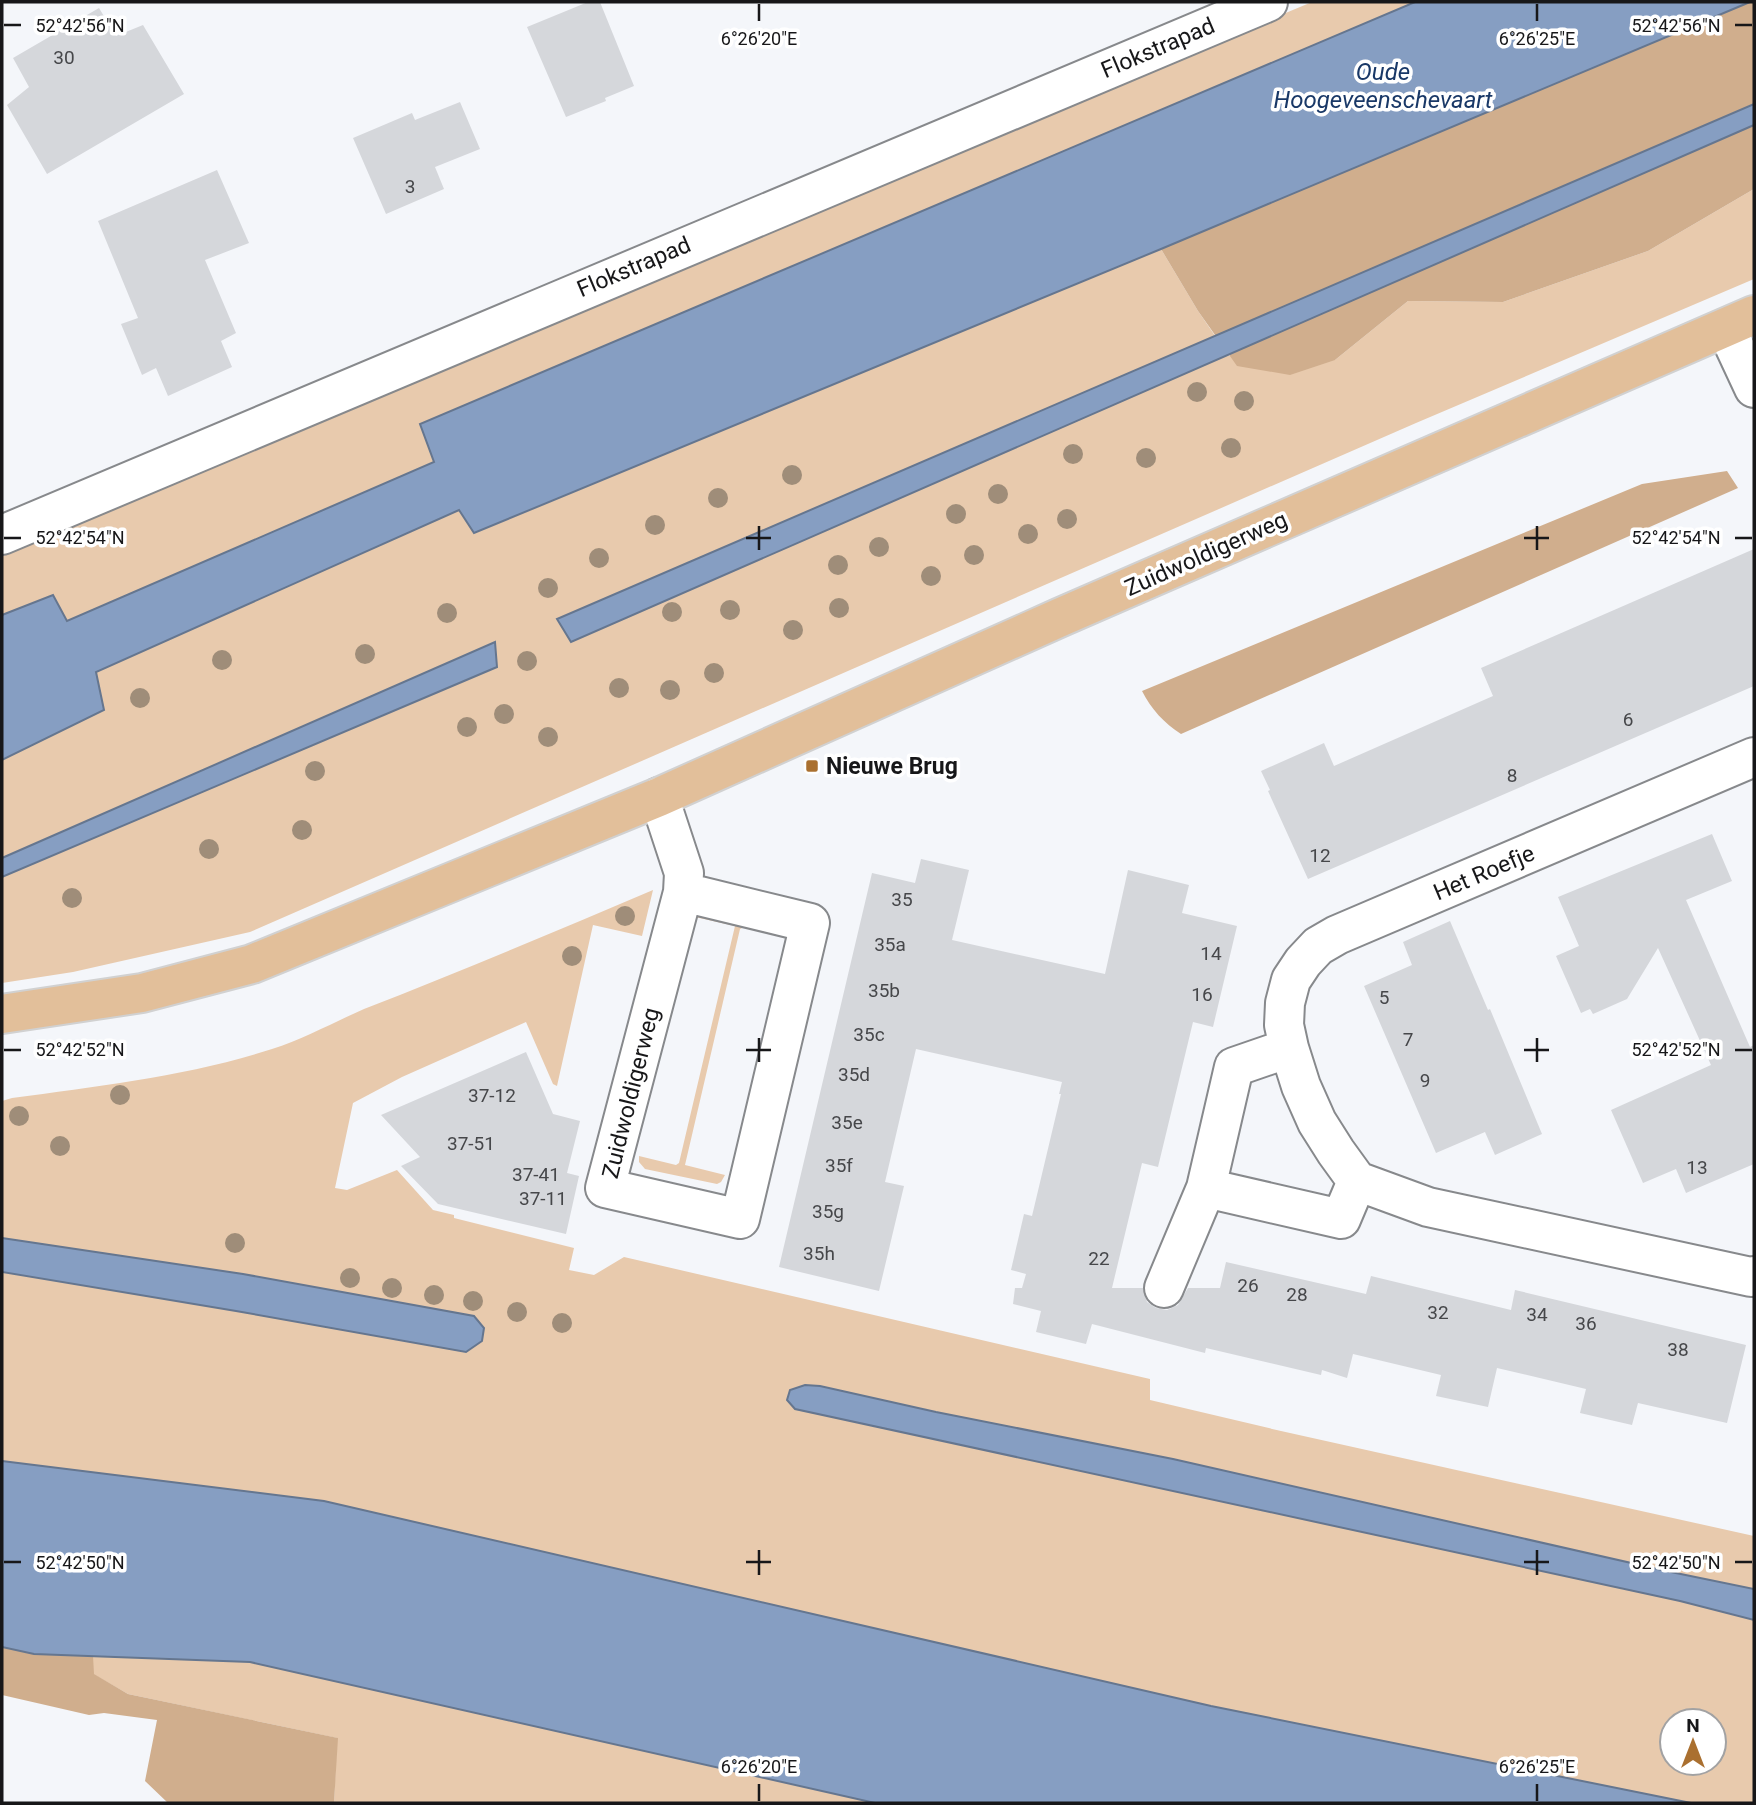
<svg xmlns="http://www.w3.org/2000/svg" width="1756" height="1805" viewBox="0 0 1756 1805" font-family="Roboto,sans-serif">
<style>
.green{fill:#e8caad;fill-rule:evenodd}
.forest{fill:#d0ae8d}
.water{fill:#869ec2;stroke:#65768f;stroke-width:2}
.building{fill:#d5d7db}
.lines{fill:none;stroke-linecap:round;stroke-linejoin:round}
.minor-casing{stroke:#87898c;stroke-width:42}
.major-casing{stroke:#d1d1d1;stroke-width:42}
.minor{stroke:#fff;stroke-width:38}
.major{stroke:#e2bf9a;stroke-width:38}
.tree{fill:#9f8d79}
.ticks{fill:none;stroke:#171719;stroke-width:2.5}
.poi-dot{fill:#aa7030;stroke:#fff;stroke-width:2.5}
.labels{text-anchor:middle;dominant-baseline:central;stroke-width:7;stroke-linejoin:round;paint-order:stroke}
.number-label{font-size:19px;fill:#46474a}
.street-label{font-size:23px;fill:#171719;stroke:#fff}
.poi-label{font-size:23px;font-weight:bold;fill:#171719;stroke:#fff;text-anchor:start}
.water-label{font-size:24px;font-style:italic;fill:#193867;stroke:#fff}
.ticks-label{font-size:18px;text-anchor:middle;fill:#171719;stroke:#fff;stroke-width:7;stroke-linejoin:round;paint-order:stroke}
</style>
<rect width="100%" height="100%" fill="#f4f6fa"/>
<path class="green" d="M 1312,2 L 1415,2 L 420,424 L 434,462 L 67,621 L 53,595 L 2,615 L 2,551 Z
M 1754,189 L 1754,279 L 1416,423 L 250,932 L 73,972 L 2,983 L 2,760 L 104,710 L 96,672 L 459,510 L 475,533 L 1161,249 L 1198,311 L 1229,356 L 1335,360 L 1408,301 L 1503,302 L 1648,251 Z
M 653,890 L 642,936 L 593,925 L 557,1086 L 553,1084 L 526,1022 L 402,1077 L 353,1103 L 335,1188 L 347,1190 L 397,1170 L 433,1210 L 454,1215 L 454,1218 L 574,1248 L 569,1270 L 594,1275 L 624,1257 L 1150,1379 L 1150,1400 L 1281,1431 L 1754,1536 L 1754,1589 L 1671,1572 L 1173,1459 L 936,1412 L 820,1386 L 805,1385 L 790,1390 L 795,1409 L 1680,1601 L 1754,1620 L 1754,1803 L 1691,1803 L 1211,1706 L 324,1501 L 2,1461 L 2,1272 L 236,1311 L 466,1352 L 243,1274 L 2,1238 L 2,1101 L 12,1098 C 100,1086 188,1076 272,1049 C 304,1039 334,1022 364,1009 C 461,971 557,931 653,890 ZM 1672,1721 L 1714,1721 L 1714,1763 L 1672,1763 Z
M 698,911 L 782,931 L 781,936 L 744,927 L 740,929 L 685,1165 L 725,1175 L 721,1182 L 717,1184 L 645,1169 L 639,1162 L 639,1156 L 676,1165 L 679,1163 L 735,926 L 695,917 Z
M 93,1656 L 250,1662 L 874,1803 L 334,1803 L 337,1738 L 128,1694 L 93,1674 Z"/>
<path class="forest" d="M 1750,2 L 1754,2 L 1754,189 L 1648,251 L 1503,302 L 1408,301 L 1335,360 L 1290,375 L 1237,366 L 1198,311 L 1161,249 Z
M 1727,471 L 1738,488 L 1181,734 C 1164,723 1151,709 1142,691 L 1642,484 Z
M 2,1647 L 34,1654 L 93,1656 L 94,1674 L 128,1694 L 338,1738 L 334,1803 L 168,1803 L 145,1781 L 157,1720 L 104,1713 L 89,1715 L 2,1695 Z"/>
<path class="water" d="M 1415,2 L 1750,2 L 1161,249 L 474,533 L 459,510 L 96,672 L 104,710 L 2,760 L 2,615 L 53,595 L 67,621 L 434,462 L 420,424 Z
M 1754,104 L 1754,125 L 571,642 L 557,619 Z
M 495,642 L 497,667 L 2,877 L 2,858 Z
M 2,1238 L 243,1274 L 474,1316 L 484,1328 L 482,1341 L 466,1352 L 236,1311 L 2,1272 Z
M 805,1385 L 820,1386 L 936,1412 L 1173,1459 L 1671,1572 L 1754,1589 L 1754,1620 L 1680,1601 L 795,1409 L 787,1400 L 790,1390 Z
M 2,1461 L 324,1501 L 1211,1706 L 1691,1803 L 875,1803 L 250,1662 L 34,1654 L 2,1647 Z"/>
<path class="building" d="M 588,2 L 600,2 L 634,86 L 605,98 L 606,101 L 566,117 L 527,27 Z
M 99,8 L 116,36 L 143,25 L 184,94 L 47,174 L 7,105 L 29,87 L 13,58 Z
M 460,102 L 480,149 L 435,167 L 444,189 L 386,214 L 353,138 L 412,113 L 415,120 Z
M 217,170 L 249,243 L 205,260 L 236,333 L 221,341 L 232,367 L 168,396 L 156,368 L 142,375 L 121,324 L 138,318 L 98,221 Z
M 1754,549 L 1754,686 L 1308,879 L 1268,791 L 1270,790 L 1261,771 L 1324,743 L 1334,766 L 1493,696 L 1481,668 Z
M 1712,834 L 1732,881 L 1686,900 L 1750,1047 L 1754,1045 L 1754,1164 L 1686,1193 L 1676,1169 L 1643,1183 L 1611,1110 L 1711,1065 L 1658,948 L 1627,999 L 1593,1014 L 1590,1009 L 1581,1013 L 1556,956 L 1579,946 L 1558,897 Z
M 921,859 L 969,870 L 952,940 L 1105,974 L 1128,870 L 1189,885 L 1182,913 L 1237,926 L 1213,1027 L 1193,1022 L 1158,1167 L 1142,1163 L 1112,1288 L 1143,1288 L 1147,1302 L 1156,1308 L 1167,1310 L 1178,1305 L 1188,1288 L 1220,1288 L 1226,1262 L 1366,1294 L 1371,1276 L 1511,1310 L 1515,1290 L 1746,1345 L 1727,1423 L 1638,1403 L 1632,1425 L 1580,1413 L 1586,1389 L 1497,1368 L 1488,1407 L 1436,1396 L 1441,1375 L 1353,1354 L 1347,1378 L 1322,1370 L 1321,1375 L 1206,1348 L 1205,1353 L 1092,1324 L 1086,1344 L 1036,1332 L 1041,1311 L 1013,1304 L 1015,1288 L 1022,1288 L 1026,1274 L 1011,1270 L 1024,1214 L 1032,1216 L 1061,1094 L 1059,1094 L 1062,1082 L 916,1049 L 885,1182 L 904,1186 L 879,1291 L 779,1267 L 872,873 L 915,883 Z
M 1450,921 L 1488,1010 L 1490,1009 L 1542,1134 L 1495,1155 L 1485,1132 L 1436,1153 L 1364,986 L 1412,965 L 1403,942 Z
M 526,1052 L 553,1114 L 580,1121 L 567,1173 L 579,1176 L 566,1234 L 438,1204 L 401,1166 L 420,1157 L 381,1115 Z"/>
<g class="lines">
<g class="minor-casing">
<path id="minor" d="M 1726,328 L 1754,388
M 2,535 L 1268,2
M 1754,757 L 1337,935 L 1318,946 L 1303,962 L 1291,980 L 1285,1003 L 1284,1025 L 1289,1048 L 1301,1086 L 1317,1122 L 1336,1152 L 1357,1181 L 1428,1207 L 1751,1277 L 1754,1276
M 659,797 L 684,873 L 683,892 L 605,1188 L 740,1219 L 810,923 L 683,892
M 1206,1188 L 1341,1219 L 1357,1181
M 1164,1288 L 1206,1188 L 1234,1067 L 1289,1048"/>
</g>
<g class="major-casing">
<path id="major" d="M 2,1014 L 142,993 L 252,964 L 659,797 L 1061,617 L 1754,315"/>
</g>
<use href="#minor" class="minor"/>
<use href="#major" class="major"/>
</g>
<g class="tree">
<circle cx="1197" cy="392" r="10"/>
<circle cx="1244" cy="401" r="10"/>
<circle cx="1231" cy="448" r="10"/>
<circle cx="1073" cy="454" r="10"/>
<circle cx="1146" cy="458" r="10"/>
<circle cx="792" cy="475" r="10"/>
<circle cx="998" cy="494" r="10"/>
<circle cx="718" cy="498" r="10"/>
<circle cx="956" cy="514" r="10"/>
<circle cx="1067" cy="519" r="10"/>
<circle cx="655" cy="525" r="10"/>
<circle cx="1028" cy="534" r="10"/>
<circle cx="879" cy="547" r="10"/>
<circle cx="974" cy="555" r="10"/>
<circle cx="599" cy="558" r="10"/>
<circle cx="838" cy="565" r="10"/>
<circle cx="931" cy="576" r="10"/>
<circle cx="548" cy="588" r="10"/>
<circle cx="839" cy="608" r="10"/>
<circle cx="730" cy="610" r="10"/>
<circle cx="672" cy="612" r="10"/>
<circle cx="447" cy="613" r="10"/>
<circle cx="793" cy="630" r="10"/>
<circle cx="365" cy="654" r="10"/>
<circle cx="222" cy="660" r="10"/>
<circle cx="527" cy="661" r="10"/>
<circle cx="714" cy="673" r="10"/>
<circle cx="619" cy="688" r="10"/>
<circle cx="670" cy="690" r="10"/>
<circle cx="140" cy="698" r="10"/>
<circle cx="504" cy="714" r="10"/>
<circle cx="467" cy="727" r="10"/>
<circle cx="548" cy="737" r="10"/>
<circle cx="315" cy="771" r="10"/>
<circle cx="302" cy="830" r="10"/>
<circle cx="209" cy="849" r="10"/>
<circle cx="72" cy="898" r="10"/>
<circle cx="625" cy="916" r="10"/>
<circle cx="572" cy="956" r="10"/>
<circle cx="120" cy="1095" r="10"/>
<circle cx="19" cy="1116" r="10"/>
<circle cx="60" cy="1146" r="10"/>
<circle cx="235" cy="1243" r="10"/>
<circle cx="350" cy="1278" r="10"/>
<circle cx="392" cy="1288" r="10"/>
<circle cx="434" cy="1295" r="10"/>
<circle cx="473" cy="1301" r="10"/>
<circle cx="517" cy="1312" r="10"/>
<circle cx="562" cy="1323" r="10"/>
</g>
<path class="ticks" d="M 759,4 L 759,21M 1537,4 L 1537,21M 4,25 L 21,25M 1735,25 L 1752,25M 759,526 L 759,550M 1537,526 L 1537,550M 4,538 L 21,538M 746,538 L 771,538M 1524,538 L 1549,538M 1735,538 L 1752,538M 759,1038 L 759,1062M 1537,1038 L 1537,1062M 4,1050 L 21,1050M 746,1050 L 771,1050M 1524,1050 L 1549,1050M 1735,1050 L 1752,1050M 759,1550 L 759,1575M 1537,1550 L 1537,1575M 4,1562 L 21,1562M 746,1562 L 771,1562M 1524,1562 L 1549,1562M 1735,1562 L 1752,1562M 759,1784 L 759,1801M 1537,1784 L 1537,1801"/>
<rect class="poi-dot" x="805" y="759" width="14" height="14" rx="3.5"/>
<g class="labels">
<g class="number-label">
<text x="64" y="57">30</text>
<text x="410" y="186">3</text>
<text x="1628" y="719">6</text>
<text x="1512" y="775">8</text>
<text x="1320" y="855">12</text>
<text x="902" y="899">35</text>
<text x="890" y="944">35a</text>
<text x="1211" y="953">14</text>
<text x="884" y="990">35b</text>
<text x="1202" y="994">16</text>
<text x="1384" y="997">5</text>
<text x="869" y="1034">35c</text>
<text x="1408" y="1039">7</text>
<text x="854" y="1074">35d</text>
<text x="1425" y="1080">9</text>
<text x="492" y="1095">37-12</text>
<text x="847" y="1122">35e</text>
<text x="471" y="1143">37-51</text>
<text x="839" y="1165">35f</text>
<text x="1697" y="1167">13</text>
<text x="536" y="1174">37-41</text>
<text x="543" y="1198">37-11</text>
<text x="828" y="1211">35g</text>
<text x="819" y="1253">35h</text>
<text x="1099" y="1258">22</text>
<text x="1248" y="1285">26</text>
<text x="1297" y="1294">28</text>
<text x="1438" y="1312">32</text>
<text x="1537" y="1314">34</text>
<text x="1586" y="1323">36</text>
<text x="1678" y="1349">38</text>
</g>
<g class="street-label">
<text transform="translate(1158 48) rotate(-23)">Flokstrapad</text>
<text transform="translate(634 267) rotate(-23)">Flokstrapad</text>
<text transform="translate(1206 554) rotate(-24)">Zuidwoldigerweg</text>
<text transform="translate(1484 873) rotate(-23)">Het Roefje</text>
<text transform="translate(631 1093) rotate(-76)">Zuidwoldigerweg</text>
</g>
<g class="poi-label">
<text x="826" y="766">Nieuwe Brug</text>
</g>
<g class="water-label">
<text x="1383" y="72">Oude<tspan x="1383" dy="28">Hoogeveenschevaart</tspan></text>
</g>
</g>
<g class="ticks-label">
<text x="80" y="32">52°42'56"N</text>
<text x="1676" y="32">52°42'56"N</text>
<text x="759" y="45">6°26'20"E</text>
<text x="1537" y="45">6°26'25"E</text>
<text x="80" y="544">52°42'54"N</text>
<text x="1676" y="544">52°42'54"N</text>
<text x="80" y="1056">52°42'52"N</text>
<text x="1676" y="1056">52°42'52"N</text>
<text x="80" y="1569">52°42'50"N</text>
<text x="1676" y="1569">52°42'50"N</text>
<text x="759" y="1773">6°26'20"E</text>
<text x="1537" y="1773">6°26'25"E</text>
</g>
<rect width="1756" height="1805" fill="none" stroke="#171719" stroke-width="7"/>
<g transform="translate(1693 1742)"><circle r="33" fill="#ffffff" stroke="#a2a2a3" stroke-width="2"/>
<path d="M0-5L12 26L0 18L-12 26Z" fill="#aa7030"/>
<text y="-10" font-size="19" font-weight="bold" text-anchor="middle" fill="#171719">N</text>
</g>
</svg>
